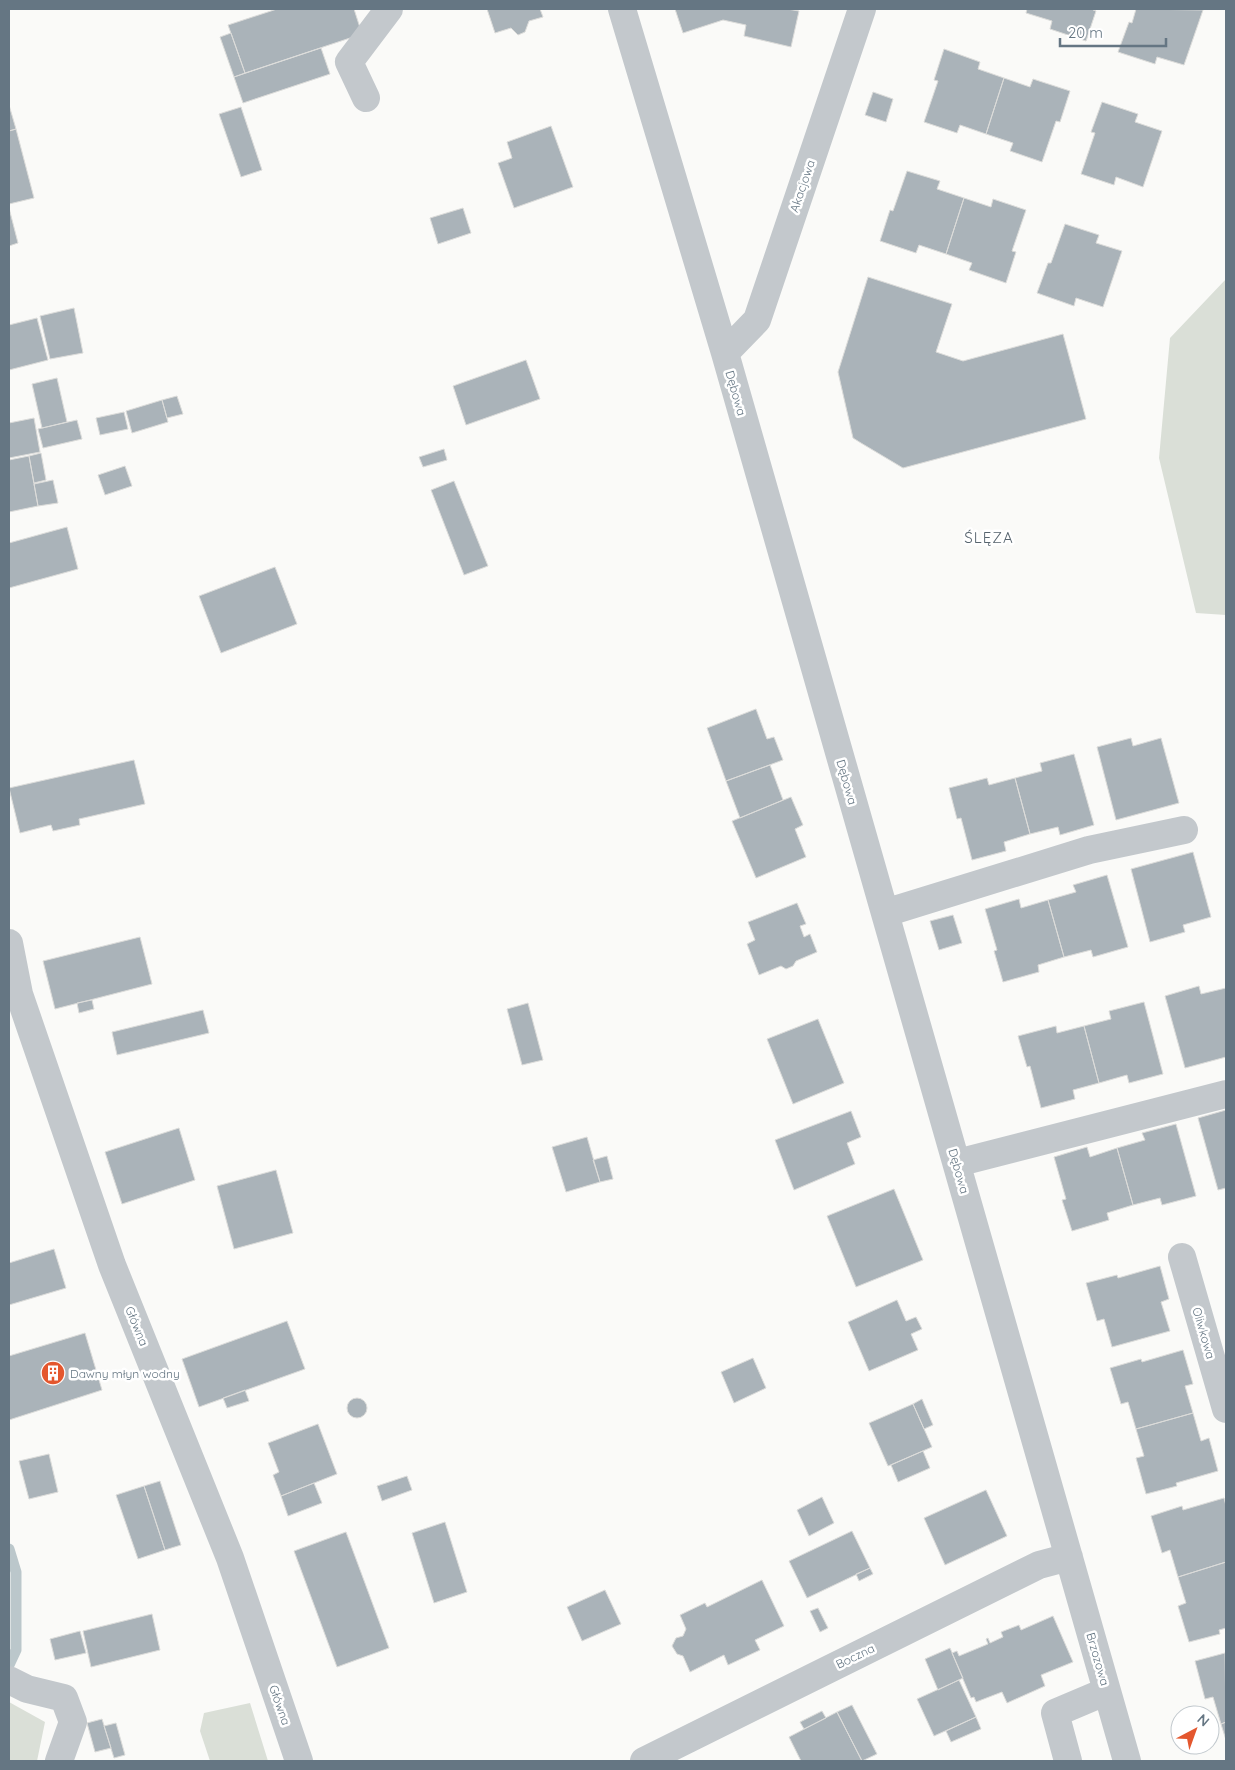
<svg xmlns="http://www.w3.org/2000/svg" width="1235" height="1770" viewBox="0 0 1235 1770" font-family="Quicksand,sans-serif">
<style>
.green{fill:#dadfd7}
.lines{fill:none;stroke-linecap:round;stroke-linejoin:round}
.stream{stroke:#bbc7cb;stroke-width:11}
.building{fill:#aab3b9;stroke:#dcdcda}
.minor{stroke:#c3c8cc;stroke-width:28}
.labels{text-anchor:middle;dominant-baseline:central;stroke-width:5;stroke-linejoin:round;paint-order:stroke}
.street-label{font-size:12px;fill:#657683;stroke:#fff}
.poi-label{font-size:12px;fill:#657683;stroke:#fff;text-anchor:start}
.quarter-label{font-size:15px;letter-spacing:1px;fill:#57646e;stroke:#fff}
</style>
<rect width="100%" height="100%" fill="#fafaf8"/>
<path class="green" d="M 1226,279 L 1226,615 L 1196,613 L 1159,458 L 1170,338 Z
M 9,1702 L 45,1722 L 37,1761 L 9,1761 Z
M 250,1703 L 268,1761 L 210,1761 L 200,1731 L 204,1713 Z"/>
<g class="lines">
<path class="stream" d="M 9,1549 L 16,1572 L 16,1650 L 9,1665"/>
</g>
<path class="building" d="M 277,9 L 354,9 L 362,34 L 245,73 L 228,25 Z
M 487,9 L 540,9 L 543,17 L 529,21 L 525,32 L 518,35 L 511,28 L 495,33 Z
M 675,9 L 787,9 L 799,11 L 791,47 L 744,36 L 746,25 L 723,20 L 683,33 Z
M 1027,9 L 1093,9 L 1093,10 L 1096,11 L 1086,41 L 1050,29 L 1052,21 L 1026,13 Z
M 1136,9 L 1203,10 L 1184,65 L 1157,57 L 1155,64 L 1118,52 L 1129,22 L 1132,23 Z
M 231,33 L 245,73 L 234,77 L 220,37 Z
M 321,48 L 330,74 L 243,103 L 234,77 Z
M 944,49 L 980,62 L 978,69 L 1004,78 L 986,134 L 960,125 L 957,133 L 924,122 L 938,81 L 934,80 Z
M 1004,78 L 1030,87 L 1033,79 L 1070,91 L 1060,122 L 1056,121 L 1042,162 L 1010,151 L 1013,143 L 986,134 Z
M 873,92 L 893,99 L 886,122 L 865,115 Z
M 1102,102 L 1138,114 L 1135,122 L 1162,131 L 1143,187 L 1116,177 L 1114,185 L 1081,174 L 1095,133 L 1091,132 Z
M 9,105 L 16,129 L 9,131 Z
M 241,107 L 262,170 L 241,177 L 219,114 Z
M 551,126 L 573,187 L 514,208 L 498,163 L 512,158 L 507,142 Z
M 16,129 L 34,198 L 9,204 L 9,131 Z
M 907,171 L 940,181 L 937,189 L 964,198 L 946,254 L 919,245 L 916,253 L 880,241 L 890,210 L 893,211 Z
M 964,198 L 991,207 L 993,199 L 1026,210 L 1012,251 L 1016,252 L 1006,283 L 969,270 L 972,263 L 946,254 Z
M 9,208 L 18,243 L 9,246 Z
M 463,208 L 471,233 L 438,244 L 430,218 Z
M 1065,224 L 1099,235 L 1096,243 L 1122,251 L 1103,307 L 1076,298 L 1074,306 L 1037,293 L 1048,263 L 1051,263 Z
M 868,277 L 952,304 L 936,352 L 963,361 L 1063,334 L 1086,419 L 903,468 L 861,443 L 853,438 L 838,372 Z
M 74,308 L 83,353 L 50,359 L 40,316 Z
M 37,318 L 48,360 L 9,370 L 9,325 Z
M 526,360 L 540,399 L 466,425 L 453,386 Z
M 57,378 L 67,422 L 42,428 L 32,384 Z
M 177,396 L 183,414 L 167,418 L 162,400 Z
M 162,400 L 168,422 L 132,433 L 126,411 Z
M 124,412 L 128,429 L 100,435 L 96,418 Z
M 34,418 L 40,452 L 9,458 L 9,423 Z
M 77,420 L 82,439 L 43,448 L 38,429 Z
M 444,449 L 447,460 L 423,467 L 419,457 Z
M 41,453 L 46,480 L 34,483 L 29,456 Z
M 29,456 L 38,506 L 9,512 L 9,460 Z
M 125,466 L 132,486 L 105,495 L 98,475 Z
M 53,480 L 58,503 L 38,506 L 34,484 Z
M 454,481 L 488,566 L 464,575 L 431,490 Z
M 67,527 L 78,569 L 9,588 L 9,543 Z
M 275,567 L 297,624 L 221,653 L 199,596 Z
M 756,709 L 767,739 L 774,737 L 783,760 L 726,781 L 707,728 Z
M 1131,738 L 1133,746 L 1161,738 L 1179,803 L 1116,820 L 1097,747 Z
M 1074,754 L 1094,825 L 1060,835 L 1058,827 L 1030,834 L 1015,778 L 1042,771 L 1040,763 Z
M 134,760 L 145,804 L 79,819 L 80,825 L 53,831 L 51,825 L 20,833 L 9,788 Z
M 770,765 L 783,800 L 740,818 L 726,781 Z
M 987,778 L 989,785 L 1015,778 L 1030,834 L 1004,842 L 1006,851 L 972,860 L 961,818 L 957,819 L 949,788 Z
M 791,797 L 803,825 L 795,829 L 806,857 L 756,878 L 732,821 Z
M 1193,852 L 1211,917 L 1183,925 L 1185,932 L 1150,942 L 1131,869 Z
M 1107,875 L 1128,947 L 1093,957 L 1091,950 L 1064,957 L 1048,900 L 1076,892 L 1073,885 Z
M 1019,899 L 1021,908 L 1048,900 L 1064,957 L 1038,965 L 1039,972 L 1003,982 L 994,951 L 997,950 L 985,909 Z
M 797,903 L 806,924 L 800,926 L 804,937 L 810,934 L 817,952 L 796,961 L 793,966 L 786,969 L 781,966 L 759,975 L 747,944 L 755,940 L 748,922 Z
M 953,915 L 962,943 L 939,950 L 930,921 Z
M 140,937 L 152,984 L 55,1009 L 43,961 Z
M 1199,986 L 1201,994 L 1226,988 L 1226,1057 L 1185,1068 L 1165,996 Z
M 92,1000 L 94,1009 L 79,1013 L 77,1003 Z
M 1144,1002 L 1163,1074 L 1129,1083 L 1127,1075 L 1099,1083 L 1084,1026 L 1111,1019 L 1109,1011 Z
M 528,1003 L 543,1060 L 522,1065 L 507,1009 Z
M 203,1010 L 209,1033 L 117,1055 L 112,1032 Z
M 818,1019 L 844,1083 L 793,1104 L 767,1039 Z
M 1056,1026 L 1057,1033 L 1084,1026 L 1099,1083 L 1073,1090 L 1075,1099 L 1041,1108 L 1030,1066 L 1027,1067 L 1018,1036 Z
M 1226,1110 L 1226,1188 L 1218,1190 L 1198,1118 Z
M 851,1111 L 861,1137 L 847,1143 L 855,1164 L 794,1190 L 775,1140 Z
M 1176,1124 L 1196,1196 L 1162,1205 L 1160,1198 L 1133,1205 L 1117,1148 L 1145,1140 L 1142,1133 Z
M 179,1128 L 195,1180 L 122,1204 L 105,1152 Z
M 587,1137 L 600,1182 L 566,1192 L 552,1147 Z
M 1087,1147 L 1090,1157 L 1117,1148 L 1133,1205 L 1107,1213 L 1109,1220 L 1072,1231 L 1062,1200 L 1066,1199 L 1054,1157 Z
M 607,1156 L 613,1179 L 600,1182 L 593,1160 Z
M 276,1170 L 293,1233 L 234,1249 L 217,1186 Z
M 894,1189 L 923,1260 L 856,1287 L 827,1216 Z
M 54,1249 L 66,1288 L 9,1305 L 9,1263 Z
M 1160,1266 L 1169,1299 L 1161,1302 L 1170,1331 L 1112,1347 L 1104,1319 L 1097,1321 L 1086,1283 L 1117,1275 L 1118,1278 Z
M 897,1300 L 906,1321 L 916,1317 L 922,1329 L 911,1334 L 918,1350 L 869,1371 L 848,1322 Z
M 287,1321 L 305,1369 L 199,1407 L 182,1359 Z
M 85,1333 L 102,1390 L 9,1420 L 9,1356 Z
M 1183,1350 L 1193,1384 L 1185,1386 L 1193,1413 L 1136,1429 L 1128,1402 L 1121,1404 L 1110,1368 L 1141,1359 L 1142,1362 Z
M 753,1358 L 766,1388 L 734,1403 L 721,1372 Z
M 245,1390 L 249,1401 L 227,1408 L 223,1398 Z
M347 1408a10 10 0 1 1 20 0a10 10 0 1 1-20 0Z
M 922,1399 L 933,1425 L 924,1429 L 913,1404 Z
M 913,1404 L 932,1447 L 888,1466 L 869,1423 Z
M 1193,1413 L 1201,1441 L 1209,1438 L 1218,1471 L 1176,1483 L 1177,1486 L 1146,1494 L 1136,1458 L 1144,1456 L 1136,1429 Z
M 318,1424 L 337,1474 L 281,1496 L 273,1475 L 279,1472 L 268,1443 Z
M 923,1451 L 930,1468 L 898,1482 L 891,1465 Z
M 49,1454 L 58,1492 L 29,1499 L 19,1461 Z
M 407,1476 L 412,1490 L 382,1501 L 377,1486 Z
M 160,1481 L 181,1545 L 165,1550 L 144,1486 Z
M 314,1483 L 322,1503 L 288,1516 L 281,1496 Z
M 144,1486 L 165,1550 L 138,1559 L 116,1495 Z
M 986,1490 L 1007,1536 L 945,1565 L 924,1518 Z
M 822,1497 L 834,1523 L 809,1536 L 797,1510 Z
M 1224,1498 L 1226,1506 L 1226,1562 L 1178,1577 L 1170,1550 L 1162,1553 L 1151,1516 L 1182,1506 L 1183,1510 Z
M 445,1522 L 467,1592 L 434,1603 L 412,1533 Z
M 852,1531 L 870,1568 L 807,1598 L 789,1561 Z
M 346,1532 L 389,1648 L 337,1667 L 294,1551 Z
M 1226,1562 L 1226,1628 L 1219,1630 L 1220,1634 L 1189,1642 L 1178,1606 L 1186,1603 L 1178,1577 Z
M 870,1568 L 873,1574 L 859,1581 L 856,1574 Z
M 762,1580 L 784,1626 L 755,1640 L 760,1650 L 728,1665 L 724,1655 L 690,1672 L 683,1656 L 677,1654 L 672,1646 L 676,1638 L 683,1636 L 686,1629 L 680,1615 L 705,1603 L 707,1607 Z
M 605,1590 L 621,1624 L 582,1641 L 567,1607 Z
M 818,1608 L 828,1628 L 820,1632 L 810,1611 Z
M 152,1614 L 160,1650 L 91,1667 L 83,1631 Z
M 1053,1616 L 1073,1662 L 1041,1675 L 1045,1686 L 1007,1703 L 1002,1692 L 976,1702 L 974,1697 L 971,1698 L 952,1653 L 957,1651 L 959,1656 L 988,1644 L 986,1639 L 988,1638 L 990,1643 L 1003,1637 L 1001,1632 L 1019,1625 L 1021,1630 Z
M 80,1631 L 86,1653 L 55,1660 L 50,1639 Z
M 950,1648 L 963,1678 L 938,1690 L 925,1659 Z
M 1225,1653 L 1226,1722 L 1221,1724 L 1213,1697 L 1205,1699 L 1195,1661 Z
M 959,1680 L 976,1717 L 934,1736 L 917,1699 Z
M 852,1705 L 877,1754 L 862,1761 L 837,1712 Z
M 822,1711 L 826,1718 L 804,1729 L 800,1722 Z
M 837,1712 L 862,1761 L 801,1761 L 789,1737 Z
M 976,1717 L 981,1729 L 951,1742 L 946,1731 Z
M 102,1719 L 111,1748 L 95,1752 L 87,1723 Z
M 1226,1722 L 1226,1740 L 1221,1724 Z
M 116,1723 L 125,1755 L 114,1758 L 104,1726 Z"/>
<g class="lines">
<path class="minor" d="M 622,9 L 725,353 L 1127,1761
M 366,98 L 349,62 L 389,9
M 725,353 L 757,320 L 862,9
M 885,913 L 1089,850 L 1184,830
M 9,943 L 19,994 L 112,1265 L 230,1558 L 299,1761
M 957,1163 L 1226,1094
M 1182,1257 L 1226,1409
M 9,1680 L 27,1689 L 64,1698 L 73,1722 L 59,1761
M 644,1761 L 1039,1565 L 1069,1557
M 1068,1761 L 1055,1713 L 1107,1691"/>
</g>
<defs>
<g id="building-disc" transform="scale(1.25)"><circle r="9.5" fill="#e4572e" stroke="#fff"/><path d="M-4-6H4V6H1V3H-1V6H-4ZM-2.5-4.3h1.7v1.8h-1.7ZM.8-4.3h1.7v1.8H.8ZM-2.5-1h1.7V.8h-1.7ZM.8-1h1.7V.8H.8Z" fill="#fff"/></g>
</defs>
<g fill-rule="evenodd">
<use href="#building-disc" x="53" y="1373"/>
</g>
<g class="labels">
<g class="street-label">
<text transform="translate(802 186) rotate(-71)">Akacjowa</text>
<text transform="translate(736 393) rotate(74)">Dębowa</text>
<text transform="translate(847 782) rotate(74)">Dębowa</text>
<text transform="translate(959 1171) rotate(74)">Dębowa</text>
<text transform="translate(137 1326) rotate(68)">Główna</text>
<text transform="translate(1204 1333) rotate(74)">Oliwkowa</text>
<text transform="translate(855 1656) rotate(-26)">Boczna</text>
<text transform="translate(1098 1659) rotate(74)">Brzozowa</text>
<text transform="translate(280 1705) rotate(71)">Główna</text>
</g>
<g class="poi-label">
<text x="70" y="1373">Dawny młyn wodny</text>
</g>
<g class="quarter-label">
<text x="989" y="537">ŚLĘZA</text>
</g>
</g>
<rect width="1235" height="1770" fill="none" stroke="#657683" stroke-width="20"/>
<g transform="translate(1195 1730) rotate(41)"><circle r="24" fill="#ffffff" stroke="#c1c8cd"/>
<path d="M0-4L9 19L0 12L-9 19Z" fill="#e4572e"/>
<text y="-8" font-size="14" font-weight="bold" text-anchor="middle" fill="#657683">N</text>
</g>
<path d="M1060 38v8h106v-8" fill="none" stroke="#657683" stroke-width="2.5"/>
<text x="1068" y="38" font-size="15" fill="#657683" stroke="#ffffff" stroke-width="4" paint-order="stroke">20 m</text>
</svg>
